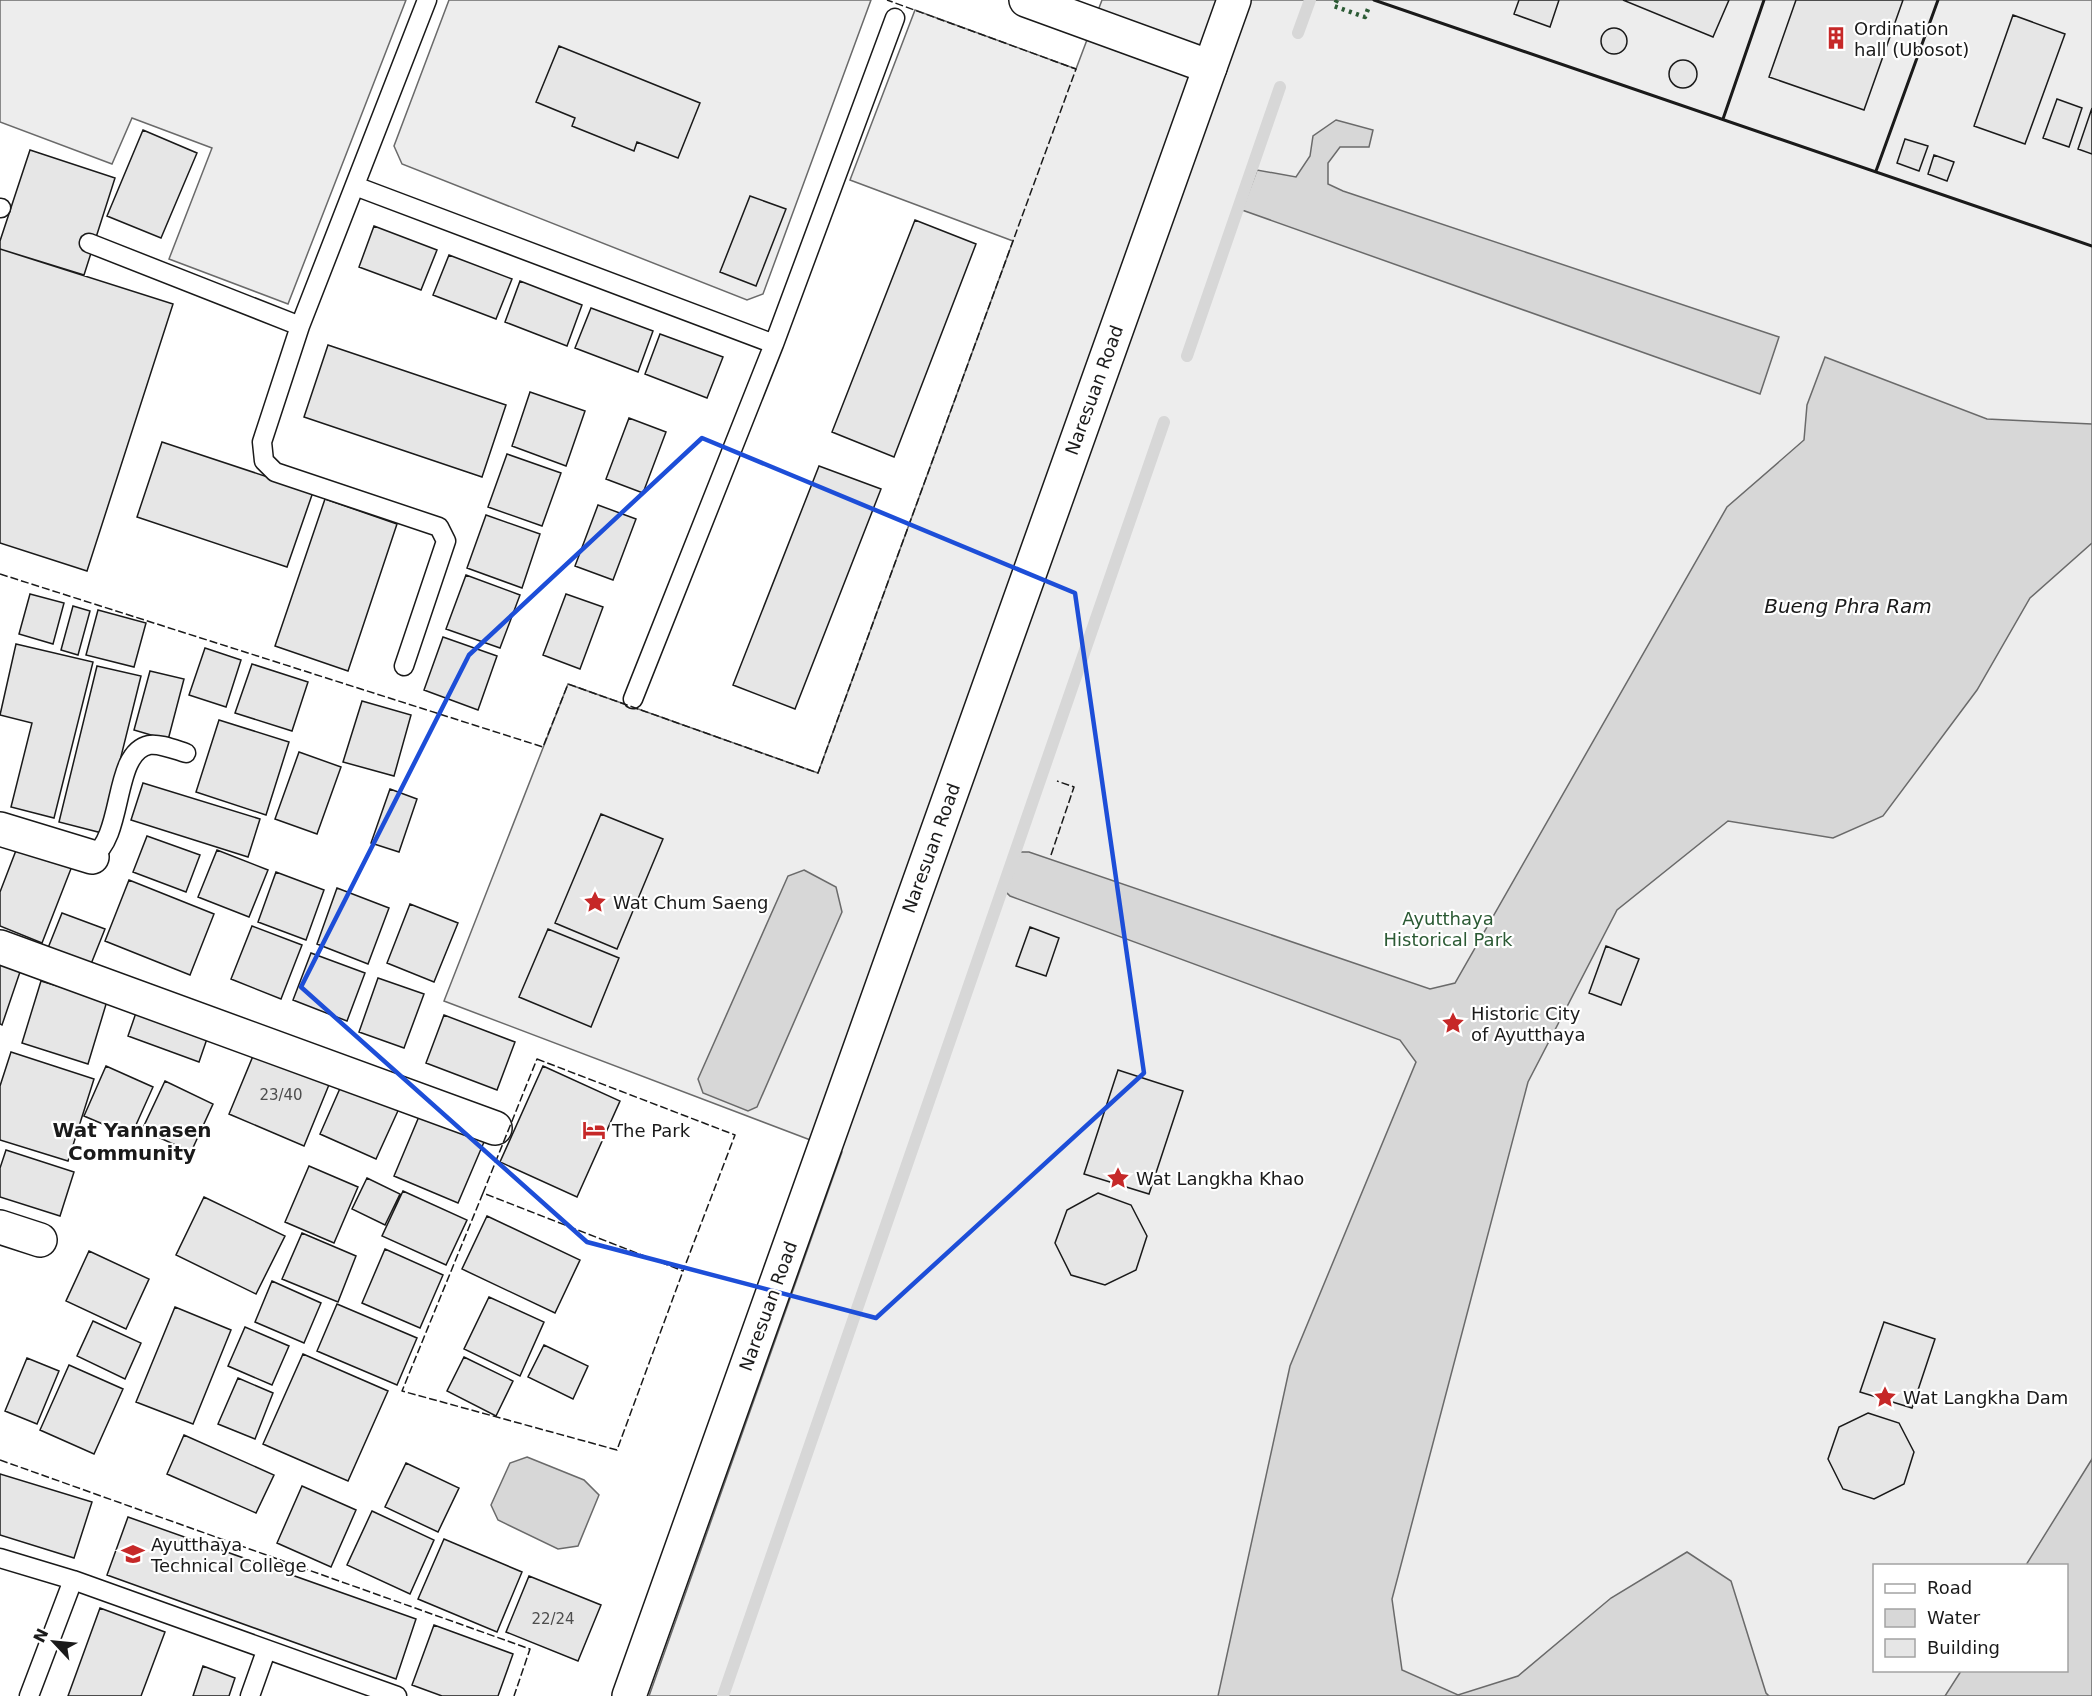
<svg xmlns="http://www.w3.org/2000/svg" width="2092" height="1696" viewBox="0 0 2092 1696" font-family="'DejaVu Sans',sans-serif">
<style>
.built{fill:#ededed;stroke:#6a6a6a;stroke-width:1.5;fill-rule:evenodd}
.water{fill:#d7d7d7;stroke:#6a6a6a;stroke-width:1.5}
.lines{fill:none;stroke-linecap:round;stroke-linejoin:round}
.stream{stroke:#d7d7d7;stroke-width:12}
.building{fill:#e6e6e6;stroke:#1a1a1a;stroke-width:1.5}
.service-casing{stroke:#1a1a1a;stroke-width:21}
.minor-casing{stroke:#1a1a1a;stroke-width:36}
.tertiary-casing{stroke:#1a1a1a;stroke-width:36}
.service{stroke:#fff;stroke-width:18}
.minor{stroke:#fff;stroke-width:33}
.tertiary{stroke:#fff;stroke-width:33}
.hedge{stroke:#2b5a34;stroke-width:4.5;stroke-dasharray:3 4.5;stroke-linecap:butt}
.fence{stroke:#1a1a1a;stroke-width:1.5;stroke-dasharray:8 3;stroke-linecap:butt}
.wall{stroke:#1a1a1a;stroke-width:3}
.marked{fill:none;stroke:#1d4ed8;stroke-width:4.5;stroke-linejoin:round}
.labels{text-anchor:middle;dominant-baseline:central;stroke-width:4.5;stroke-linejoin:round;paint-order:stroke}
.number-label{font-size:15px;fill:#4d4d4d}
.poi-label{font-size:18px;fill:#1a1a1a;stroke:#fff;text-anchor:start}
.street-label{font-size:18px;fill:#1a1a1a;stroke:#fff}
.park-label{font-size:18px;fill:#2b5a34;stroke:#fff}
.water-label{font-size:20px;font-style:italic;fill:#1a1a1a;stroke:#fff}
.neighbourhood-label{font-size:20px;font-weight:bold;fill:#1a1a1a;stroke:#fff}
</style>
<rect width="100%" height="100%" fill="#fff"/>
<path class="built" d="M 0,0 L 406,0 L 288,304 L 169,259 L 212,148 L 132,118 L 112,164 L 0,122 Z
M 449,0 L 871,0 L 763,294 L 747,300 L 402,164 L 394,146 Z
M 1102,0 L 2092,0 L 2092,1696 L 649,1696 L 842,1152 L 444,1001 L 568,684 L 818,773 L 1013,241 L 850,180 L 915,10 L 1076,69 ZM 1874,1566 L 2066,1566 L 2066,1670 L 1874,1670 Z"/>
<path class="water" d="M 1336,120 L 1373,130 L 1369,147 L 1340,147 L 1328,163 L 1328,184 L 1343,191 L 1779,337 L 1760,394 L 1242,210 L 1257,170 L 1296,177 L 1310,156 L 1313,136 Z
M 1825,357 L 1987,419 L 2092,424 L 2092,543 L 2030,598 L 1977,690 L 1883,816 L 1833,838 L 1728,821 L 1617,910 L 1528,1082 L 1392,1599 L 1402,1670 L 1458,1695 L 1518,1676 L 1611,1598 L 1687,1552 L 1731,1581 L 1766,1693 L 1769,1696 L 1218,1696 L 1290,1366 L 1416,1062 L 1400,1040 L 1010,896 L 1001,887 L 1014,852 L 1029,852 L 1430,989 L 1455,983 L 1727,507 L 1804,440 L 1807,405 Z
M 804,870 L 836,887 L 842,912 L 757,1107 L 748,1111 L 703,1093 L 698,1079 L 788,876 Z
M 527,1457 L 584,1480 L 599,1495 L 578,1546 L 558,1549 L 498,1520 L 491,1505 L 510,1463 Z
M 2092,1459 L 2092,1696 L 1945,1696 L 1961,1671 L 2066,1670 L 2066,1566 L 2026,1565 Z"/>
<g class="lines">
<path class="stream" d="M 1298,33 L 1310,0
M 1187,356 L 1280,87
M 723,1696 L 1164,422"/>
</g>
<path class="building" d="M 1519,0 L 1559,0 L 1550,27 L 1514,14 Z
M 1623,0 L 1729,0 L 1713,37 Z
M 1796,0 L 1903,0 L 1864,110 L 1769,77 Z
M 2013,15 L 2065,34 L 2025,144 L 1974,126 Z
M1601 41a13 13 0 1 1 26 0a13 13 0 1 1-26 0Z
M 559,46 L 700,103 L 678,158 L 637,142 L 634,151 L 572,126 L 575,118 L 536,102 Z
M1669 74a14 14 0 1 1 28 0a14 14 0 1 1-28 0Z
M 2057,99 L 2082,108 L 2069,147 L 2043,138 Z
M 2092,108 L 2092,154 L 2078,149 Z
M 143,130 L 197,153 L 161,238 L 107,216 Z
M 1905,139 L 1928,146 L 1919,171 L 1897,163 Z
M 30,150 L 115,178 L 84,275 L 0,249 L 0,241 Z
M 1934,155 L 1954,162 L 1947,181 L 1928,174 Z
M 750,196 L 786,209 L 756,286 L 720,272 Z
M 915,220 L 976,244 L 894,457 L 832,432 Z
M 374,226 L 437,250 L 421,290 L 359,267 Z
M 0,249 L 173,304 L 87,571 L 0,543 Z
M 449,255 L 512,279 L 496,319 L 433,295 Z
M 520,281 L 582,305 L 567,346 L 505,322 Z
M 591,308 L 653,331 L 638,372 L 575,348 Z
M 660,334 L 723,357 L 707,398 L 645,374 Z
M 328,345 L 506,405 L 482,477 L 304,417 Z
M 530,392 L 585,411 L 566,466 L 512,446 Z
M 629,418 L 666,432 L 643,493 L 606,479 Z
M 162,442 L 313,492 L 287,567 L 137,517 Z
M 507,454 L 561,473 L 542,526 L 488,507 Z
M 819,466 L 881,489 L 795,709 L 733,685 Z
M 325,499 L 397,524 L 348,671 L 275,646 Z
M 598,505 L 636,519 L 613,580 L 575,566 Z
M 486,515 L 540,534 L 522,588 L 467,568 Z
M 466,575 L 520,595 L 500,648 L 446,629 Z
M 30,594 L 64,603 L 53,644 L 19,634 Z
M 566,594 L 603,607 L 580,669 L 543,655 Z
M 73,606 L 90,611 L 78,655 L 61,650 Z
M 98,610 L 146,623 L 134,667 L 86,655 Z
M 443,637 L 497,656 L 478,710 L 424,690 Z
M 16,644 L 93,662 L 54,818 L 11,807 L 32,723 L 0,715 Z
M 205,648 L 241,660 L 226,707 L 189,695 Z
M 252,664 L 308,682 L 292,731 L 235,713 Z
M 97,666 L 141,676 L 102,833 L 59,822 Z
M 150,671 L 184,679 L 168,740 L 134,730 Z
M 362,701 L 411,715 L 394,776 L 343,762 Z
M 219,720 L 289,742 L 266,815 L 196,792 Z
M 299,752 L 341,767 L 317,834 L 275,819 Z
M 143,783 L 260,819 L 248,857 L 131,820 Z
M 390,789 L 417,799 L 399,852 L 371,843 Z
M 601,814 L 663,839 L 617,949 L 555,923 Z
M 147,836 L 200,855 L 186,892 L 133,872 Z
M 20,840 L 74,861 L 42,943 L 0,926 L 0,892 Z
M 217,850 L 268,870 L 249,917 L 198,897 Z
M 276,872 L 324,890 L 306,940 L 258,922 Z
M 129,880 L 214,914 L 190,975 L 105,941 Z
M 337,888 L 389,908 L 368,964 L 317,944 Z
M 410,904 L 458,923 L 434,982 L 387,963 Z
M 62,913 L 105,929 L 91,964 L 48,948 Z
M 252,926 L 302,945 L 281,999 L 231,979 Z
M 1030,927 L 1059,938 L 1046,976 L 1016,966 Z
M 548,929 L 619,958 L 591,1027 L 519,997 Z
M 1606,946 L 1639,959 L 1621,1005 L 1589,993 Z
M 311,953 L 365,973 L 347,1021 L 293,1000 Z
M 0,962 L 21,969 L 2,1025 L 0,1024 Z
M 378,978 L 424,994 L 404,1048 L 359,1032 Z
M 41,981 L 107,1001 L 88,1064 L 22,1043 Z
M 138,1007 L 209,1033 L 199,1062 L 128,1036 Z
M 444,1015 L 515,1042 L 497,1090 L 426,1063 Z
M 258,1044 L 333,1075 L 304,1146 L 229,1114 Z
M 11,1052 L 94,1079 L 68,1161 L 0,1140 L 0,1086 Z
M 106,1066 L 153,1087 L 131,1136 L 84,1116 Z
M 543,1066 L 620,1101 L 577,1197 L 500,1162 Z
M 1118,1070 L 1183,1091 L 1149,1194 L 1084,1174 Z
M 345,1077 L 402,1102 L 376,1159 L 320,1134 Z
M 165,1081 L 213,1104 L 191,1152 L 142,1130 Z
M 423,1107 L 487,1135 L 458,1203 L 394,1176 Z
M 6,1150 L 74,1172 L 60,1216 L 0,1197 L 0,1168 Z
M 309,1166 L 358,1187 L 334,1243 L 285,1222 Z
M 367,1178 L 400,1194 L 385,1225 L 352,1209 Z
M 403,1191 L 467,1220 L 446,1265 L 382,1236 Z
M 1098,1193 L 1131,1205 L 1147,1236 L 1136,1270 L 1105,1285 L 1071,1275 L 1055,1243 L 1067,1210 Z
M 204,1197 L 285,1236 L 256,1294 L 176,1255 Z
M 487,1216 L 580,1260 L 555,1313 L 462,1269 Z
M 302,1233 L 356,1256 L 338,1302 L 282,1279 Z
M 385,1249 L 443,1275 L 420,1328 L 362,1303 Z
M 89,1251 L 149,1279 L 126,1329 L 66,1301 Z
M 272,1281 L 321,1303 L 304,1343 L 255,1322 Z
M 489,1297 L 544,1322 L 520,1376 L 464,1349 Z
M 337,1304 L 417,1338 L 397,1385 L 317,1351 Z
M 175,1307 L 231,1330 L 193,1424 L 136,1402 Z
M 93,1321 L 141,1343 L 125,1379 L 77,1356 Z
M 1884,1322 L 1935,1339 L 1912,1408 L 1860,1392 Z
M 245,1327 L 289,1346 L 272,1385 L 228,1366 Z
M 544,1345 L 588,1366 L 573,1399 L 528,1377 Z
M 303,1354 L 388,1391 L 348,1481 L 263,1444 Z
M 464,1357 L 513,1381 L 496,1416 L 447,1391 Z
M 27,1358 L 59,1371 L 37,1424 L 5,1411 Z
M 69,1365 L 123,1389 L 94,1454 L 40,1430 Z
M 238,1378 L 273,1393 L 255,1439 L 218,1424 Z
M 1868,1413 L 1899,1423 L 1914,1452 L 1904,1484 L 1874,1499 L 1843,1489 L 1828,1459 L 1839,1427 Z
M 184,1435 L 274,1475 L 256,1513 L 167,1474 Z
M 406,1463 L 459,1488 L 438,1532 L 385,1507 Z
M 0,1474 L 92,1502 L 74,1558 L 0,1535 Z
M 302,1486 L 356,1510 L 331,1567 L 277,1543 Z
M 372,1511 L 434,1540 L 410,1594 L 347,1565 Z
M 128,1517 L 416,1619 L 396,1679 L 107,1575 Z
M 444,1539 L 522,1572 L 497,1632 L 418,1599 Z
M 529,1576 L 601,1605 L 578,1661 L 506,1632 Z
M 100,1608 L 165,1632 L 141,1696 L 68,1696 Z
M 434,1625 L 513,1654 L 498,1696 L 442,1696 L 412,1685 Z
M 203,1666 L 235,1678 L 229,1696 L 193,1696 Z"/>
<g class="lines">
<g class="service-casing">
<path id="service" d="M 355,186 L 774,344
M 0,208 L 1,208
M 89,243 L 300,326
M 404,666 L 446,541 L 439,527 L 275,472 L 264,461 L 262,442 L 300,326 L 427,0
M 633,699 L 774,344 L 895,18
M 92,857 C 125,835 112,753 149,745 C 159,743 176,750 186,753
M 0,1558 L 73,1580 L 397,1696
M 29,1696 L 73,1580
M 250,1696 L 266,1651"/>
</g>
<g class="minor-casing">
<path id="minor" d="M 1026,0 L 1210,67
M 0,829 L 92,857
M 0,947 L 495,1128
M 0,1227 L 40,1240"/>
</g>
<g class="tertiary-casing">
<path id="tertiary" d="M 629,1696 L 1234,0"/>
</g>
<use href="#service" class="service"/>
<use href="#minor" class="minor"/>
<use href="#tertiary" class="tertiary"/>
<path class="hedge" d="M 1337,0 L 1334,6 L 1365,17 L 1368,9"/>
<path class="fence" d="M 0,574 L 543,747 L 568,684 L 818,773 L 1076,69 L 887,0
M 1051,855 L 1074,787 L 1057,781
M 537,1059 L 735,1135 L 683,1271 L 483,1193 Z
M 483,1193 L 402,1391 L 617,1450 L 683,1271
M 0,1460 L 530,1649 L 514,1696"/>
<path class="wall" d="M 1374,0 L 2092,246
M 1723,119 L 1764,0
M 1876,171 L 1938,0"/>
</g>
<path class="marked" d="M 702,438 L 1075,593 L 1144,1073 L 876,1318 L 587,1242 L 301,987 L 469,655 Z"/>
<defs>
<g id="building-bare" transform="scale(1.8)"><path d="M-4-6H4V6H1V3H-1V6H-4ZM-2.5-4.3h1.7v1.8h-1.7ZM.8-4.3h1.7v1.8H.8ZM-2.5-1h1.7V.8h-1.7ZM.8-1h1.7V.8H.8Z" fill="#c62828" stroke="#fff" stroke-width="2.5" paint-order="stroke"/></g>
<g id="sight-bare" transform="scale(1.8)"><path d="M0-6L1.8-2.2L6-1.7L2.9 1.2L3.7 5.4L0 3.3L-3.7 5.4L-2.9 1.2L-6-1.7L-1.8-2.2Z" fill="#c62828" stroke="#fff" stroke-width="2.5" paint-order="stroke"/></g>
<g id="hotel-bare" transform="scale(1.8)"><path d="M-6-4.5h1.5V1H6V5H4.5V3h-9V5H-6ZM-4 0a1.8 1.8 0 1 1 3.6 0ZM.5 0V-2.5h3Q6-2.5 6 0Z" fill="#c62828" stroke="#fff" stroke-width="2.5" paint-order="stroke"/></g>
<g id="university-bare" transform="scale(1.8)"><path d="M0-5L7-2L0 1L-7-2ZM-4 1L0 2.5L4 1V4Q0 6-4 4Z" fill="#c62828" stroke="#fff" stroke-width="2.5" paint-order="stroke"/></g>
</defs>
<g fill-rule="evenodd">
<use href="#building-bare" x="1836" y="38"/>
<use href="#sight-bare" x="595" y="902"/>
<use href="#sight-bare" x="1453" y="1023"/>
<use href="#hotel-bare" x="594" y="1130"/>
<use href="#sight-bare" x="1118" y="1178"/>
<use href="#sight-bare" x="1885" y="1397"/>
<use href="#university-bare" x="133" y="1554"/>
</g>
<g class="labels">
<g class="number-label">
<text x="281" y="1095">23/40</text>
<text x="553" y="1619">22/24</text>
</g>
<g class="poi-label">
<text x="1854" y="28">Ordination<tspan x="1854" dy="21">hall (Ubosot)</tspan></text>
<text x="613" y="902">Wat Chum Saeng</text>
<text x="1471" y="1013">Historic City<tspan x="1471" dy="21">of Ayutthaya</tspan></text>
<text x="612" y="1130">The Park</text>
<text x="1136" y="1178">Wat Langkha Khao</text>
<text x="1903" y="1397">Wat Langkha Dam</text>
<text x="151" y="1544">Ayutthaya<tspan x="151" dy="21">Technical College</tspan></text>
</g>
<g class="street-label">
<text transform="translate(1094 390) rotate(-70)">Naresuan Road</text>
<text transform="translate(931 848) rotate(-70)">Naresuan Road</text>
<text transform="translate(768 1306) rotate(-70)">Naresuan Road</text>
</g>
<g class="park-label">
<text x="1448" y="918">Ayutthaya<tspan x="1448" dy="21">Historical Park</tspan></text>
</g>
<g class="water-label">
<text x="1848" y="606">Bueng Phra Ram</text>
</g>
<g class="neighbourhood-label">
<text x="132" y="1130">Wat Yannasen<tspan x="132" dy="23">Community</tspan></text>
</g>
</g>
<rect x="1873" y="1564" width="195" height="108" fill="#ffffff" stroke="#a3a3a3" stroke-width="1.5"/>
<rect x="1885" y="1584" width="30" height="9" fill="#ffffff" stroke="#a3a3a3" stroke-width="1.5"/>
<text x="1927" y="1594" font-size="18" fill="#1a1a1a">Road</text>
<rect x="1885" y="1609" width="30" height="18" fill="#d7d7d7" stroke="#a3a3a3" stroke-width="1.5"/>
<text x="1927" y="1624" font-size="18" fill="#1a1a1a">Water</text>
<rect x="1885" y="1639" width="30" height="18" fill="#e6e6e6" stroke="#a3a3a3" stroke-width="1.5"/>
<text x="1927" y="1654" font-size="18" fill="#1a1a1a">Building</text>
<g transform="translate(54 1642) rotate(296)" stroke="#ffffff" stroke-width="4.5" paint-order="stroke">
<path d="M0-4.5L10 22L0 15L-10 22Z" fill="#1a1a1a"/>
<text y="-9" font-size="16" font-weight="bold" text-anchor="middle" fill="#1a1a1a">N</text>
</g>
</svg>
